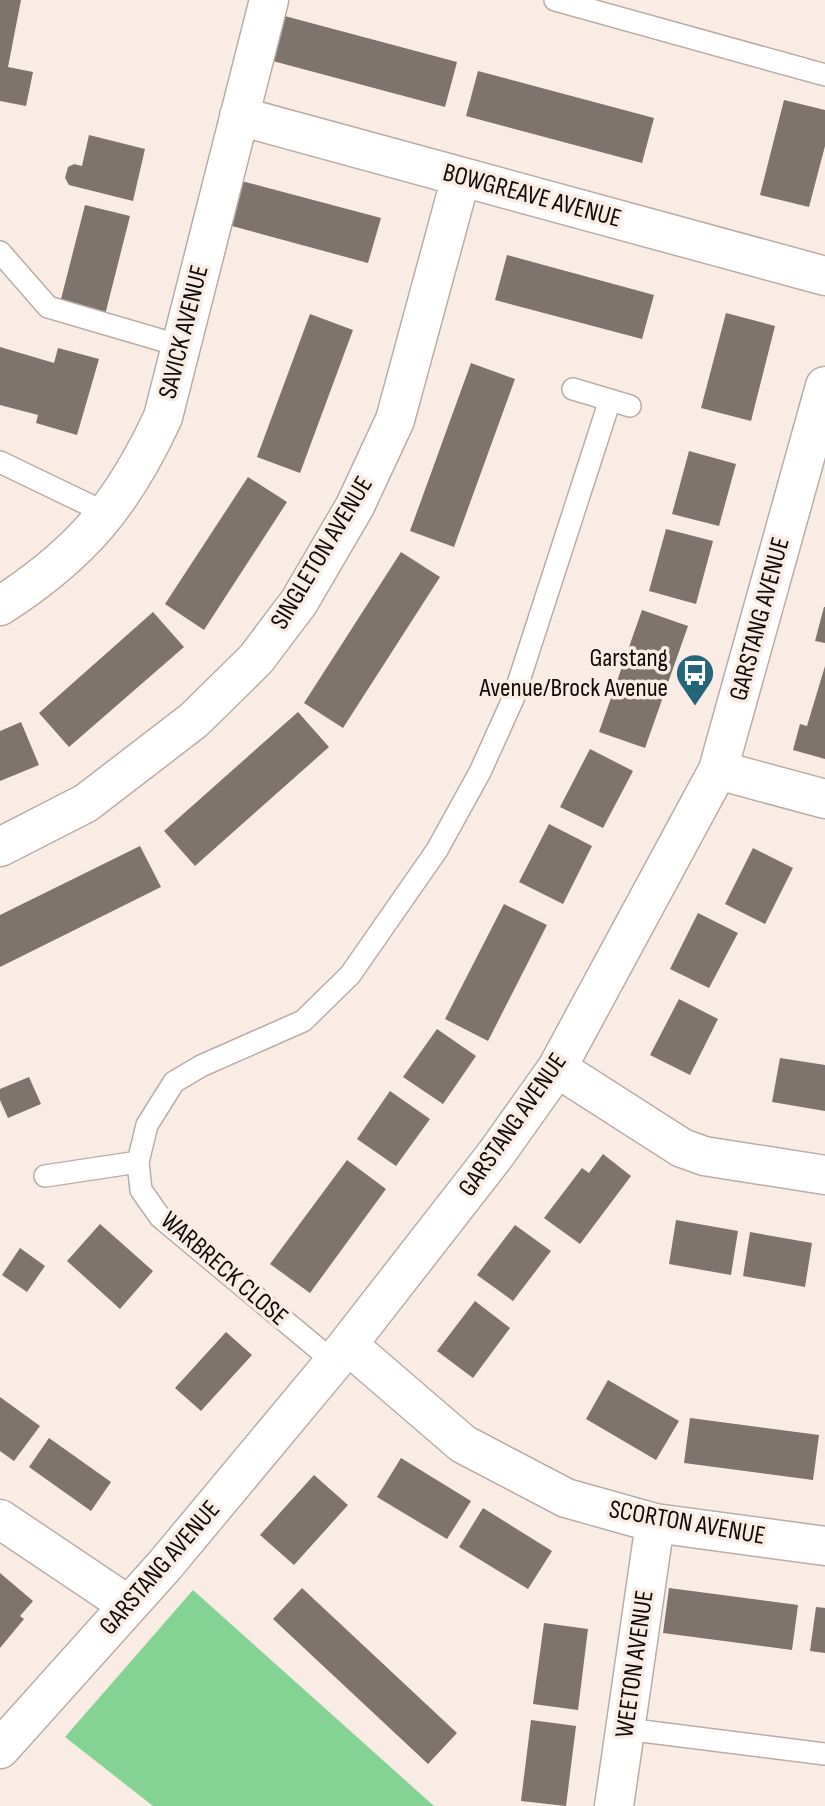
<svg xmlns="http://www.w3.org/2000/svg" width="825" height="1806" viewBox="0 0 825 1806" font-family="'Sofia Sans Condensed',sans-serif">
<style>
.green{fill:#85d295}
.building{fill:#7e736d}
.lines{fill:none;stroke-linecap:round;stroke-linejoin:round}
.service-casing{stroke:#b9ada6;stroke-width:24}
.minor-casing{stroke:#b9ada6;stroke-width:41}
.service{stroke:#fff;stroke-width:21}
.minor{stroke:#fff;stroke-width:38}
.labels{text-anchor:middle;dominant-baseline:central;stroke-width:7;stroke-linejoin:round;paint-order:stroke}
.street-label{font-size:26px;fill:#0f0b09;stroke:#f9ece4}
.poi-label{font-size:26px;fill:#0f0b09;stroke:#f9ece4;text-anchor:end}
</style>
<rect width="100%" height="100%" fill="#f9ece4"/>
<path class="green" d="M 193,1590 L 434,1806 L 153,1806 L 65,1737 Z"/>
<path class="building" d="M 0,0 L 21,0 L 8,67 L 33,72 L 26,106 L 0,101 Z
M 281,15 L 457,62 L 445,107 L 269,60 Z
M 478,71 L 654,118 L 642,163 L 466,116 Z
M 784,100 L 825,110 L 825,146 L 809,207 L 760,195 Z
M 89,135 L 145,149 L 133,201 L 69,185 L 65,178 L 68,167 L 74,164 L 82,166 Z
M 234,179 L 381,218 L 368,263 L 221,223 Z
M 85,205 L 130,216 L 105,315 L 60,303 Z
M 507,255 L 654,295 L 642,339 L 495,300 Z
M 726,313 L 775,326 L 751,421 L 701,408 Z
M 310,314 L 353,330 L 300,473 L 257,457 Z
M 0,347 L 54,363 L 58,348 L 99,359 L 77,435 L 36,423 L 38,415 L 0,405 Z
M 471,363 L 515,379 L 454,547 L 410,531 Z
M 689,451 L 736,464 L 719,526 L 672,514 Z
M 248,477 L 287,502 L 204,630 L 165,604 Z
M 666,529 L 713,541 L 696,604 L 649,591 Z
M 401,552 L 440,577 L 343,728 L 304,703 Z
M 824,607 L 825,607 L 825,643 L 815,641 Z
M 642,610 L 688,626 L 645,748 L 599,732 Z
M 153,612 L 184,647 L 69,747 L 39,713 Z
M 825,666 L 825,759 L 793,750 L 800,724 L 807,726 Z
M 298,712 L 329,747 L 195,866 L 164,831 Z
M 21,722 L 39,765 L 0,781 L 0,731 Z
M 590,749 L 633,771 L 603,828 L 560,807 Z
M 549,824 L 592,846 L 563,904 L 519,882 Z
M 140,846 L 161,887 L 0,967 L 0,915 Z
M 753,848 L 793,868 L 765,924 L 725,904 Z
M 504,904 L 547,925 L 488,1041 L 445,1019 Z
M 698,913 L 738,933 L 709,988 L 670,969 Z
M 679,999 L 718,1019 L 690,1075 L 650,1055 Z
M 437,1029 L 476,1056 L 443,1104 L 403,1077 Z
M 780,1058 L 825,1065 L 825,1111 L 772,1102 Z
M 29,1077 L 41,1104 L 8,1118 L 0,1100 L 0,1089 Z
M 390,1091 L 430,1119 L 396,1166 L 357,1139 Z
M 603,1154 L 631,1176 L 580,1244 L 544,1218 L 582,1168 L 589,1173 Z
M 347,1160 L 386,1189 L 310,1293 L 270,1264 Z
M 676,1220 L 738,1231 L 731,1275 L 669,1264 Z
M 100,1224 L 153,1271 L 120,1309 L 67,1261 Z
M 515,1225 L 551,1251 L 513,1301 L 477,1275 Z
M 750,1232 L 812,1243 L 805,1287 L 743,1276 Z
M 20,1248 L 45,1266 L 27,1292 L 2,1275 Z
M 475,1301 L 510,1328 L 473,1378 L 437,1351 Z
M 226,1332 L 252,1355 L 201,1411 L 175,1388 Z
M 608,1380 L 679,1421 L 656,1460 L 586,1419 Z
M 0,1397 L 40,1426 L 14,1461 L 0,1451 Z
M 690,1418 L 819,1435 L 813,1480 L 684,1463 Z
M 49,1438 L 111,1482 L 91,1511 L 29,1467 Z
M 401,1458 L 471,1501 L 447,1539 L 377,1497 Z
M 314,1475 L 348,1505 L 294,1565 L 260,1535 Z
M 483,1508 L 552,1551 L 528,1589 L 459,1547 Z
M 0,1573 L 33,1601 L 20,1616 L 24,1619 L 0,1648 Z
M 302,1588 L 457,1733 L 428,1764 L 273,1619 Z
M 669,1588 L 798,1605 L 792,1650 L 663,1633 Z
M 816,1607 L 825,1608 L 825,1653 L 810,1651 Z
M 544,1623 L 588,1629 L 578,1710 L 533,1704 Z
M 531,1720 L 576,1726 L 566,1806 L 521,1801 Z"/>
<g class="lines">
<g class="service-casing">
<path id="service" d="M 555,0 L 825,75
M 0,252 L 48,307 L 181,346
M 573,389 L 630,406
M 0,462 L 108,514
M 45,1176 L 138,1162
M 334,1362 L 160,1217 L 141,1190 L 138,1162 L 147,1125 L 174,1082 L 201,1066 L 303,1021 L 350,975 L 437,850 L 480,772 L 513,699 L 610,400
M 626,1729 L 825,1754"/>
</g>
<g class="minor-casing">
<path id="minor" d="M 239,116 L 825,276
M 0,606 C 81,554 123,504 163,417 L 269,0
M 718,770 L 825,799
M 0,847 L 86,803 L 194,720 L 256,659 L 299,602 L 355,506 L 395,420 L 461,177
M 557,1068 L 682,1148 L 704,1156 L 825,1175
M 348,1345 L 463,1444 L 566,1498 L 655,1523 L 825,1546
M 0,1519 L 128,1605
M 0,1749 L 165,1565 L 334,1362 L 496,1154 L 557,1068 L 718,770 L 825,386
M 614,1806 L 655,1523"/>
</g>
<use href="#service" class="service"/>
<use href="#minor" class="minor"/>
</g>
<defs>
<g id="bus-pin" transform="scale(2.0125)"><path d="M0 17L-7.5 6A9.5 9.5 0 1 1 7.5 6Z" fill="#246579" stroke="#f9ece4"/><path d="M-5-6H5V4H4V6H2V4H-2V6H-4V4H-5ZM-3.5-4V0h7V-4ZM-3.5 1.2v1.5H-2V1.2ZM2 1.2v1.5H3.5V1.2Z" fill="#fff"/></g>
</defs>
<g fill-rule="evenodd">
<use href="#bus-pin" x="695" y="673"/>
</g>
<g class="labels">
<g class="street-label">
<text transform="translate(532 196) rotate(15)">BOWGREAVE AVENUE</text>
<text transform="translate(184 332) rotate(-76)">SAVICK AVENUE</text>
<text transform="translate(322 553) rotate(-59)">SINGLETON AVENUE</text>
<text transform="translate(760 619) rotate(-75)">GARSTANG AVENUE</text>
<text transform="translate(513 1125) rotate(-55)">GARSTANG AVENUE</text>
<text transform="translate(224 1269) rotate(41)">WARBRECK CLOSE</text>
<text transform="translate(687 1523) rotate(10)">SCORTON AVENUE</text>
<text transform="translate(160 1568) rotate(-49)">GARSTANG AVENUE</text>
<text transform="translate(635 1664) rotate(-82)">WEETON AVENUE</text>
</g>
<g class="poi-label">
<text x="668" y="658">Garstang<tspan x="668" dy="30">Avenue/Brock Avenue</tspan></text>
</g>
</g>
</svg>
